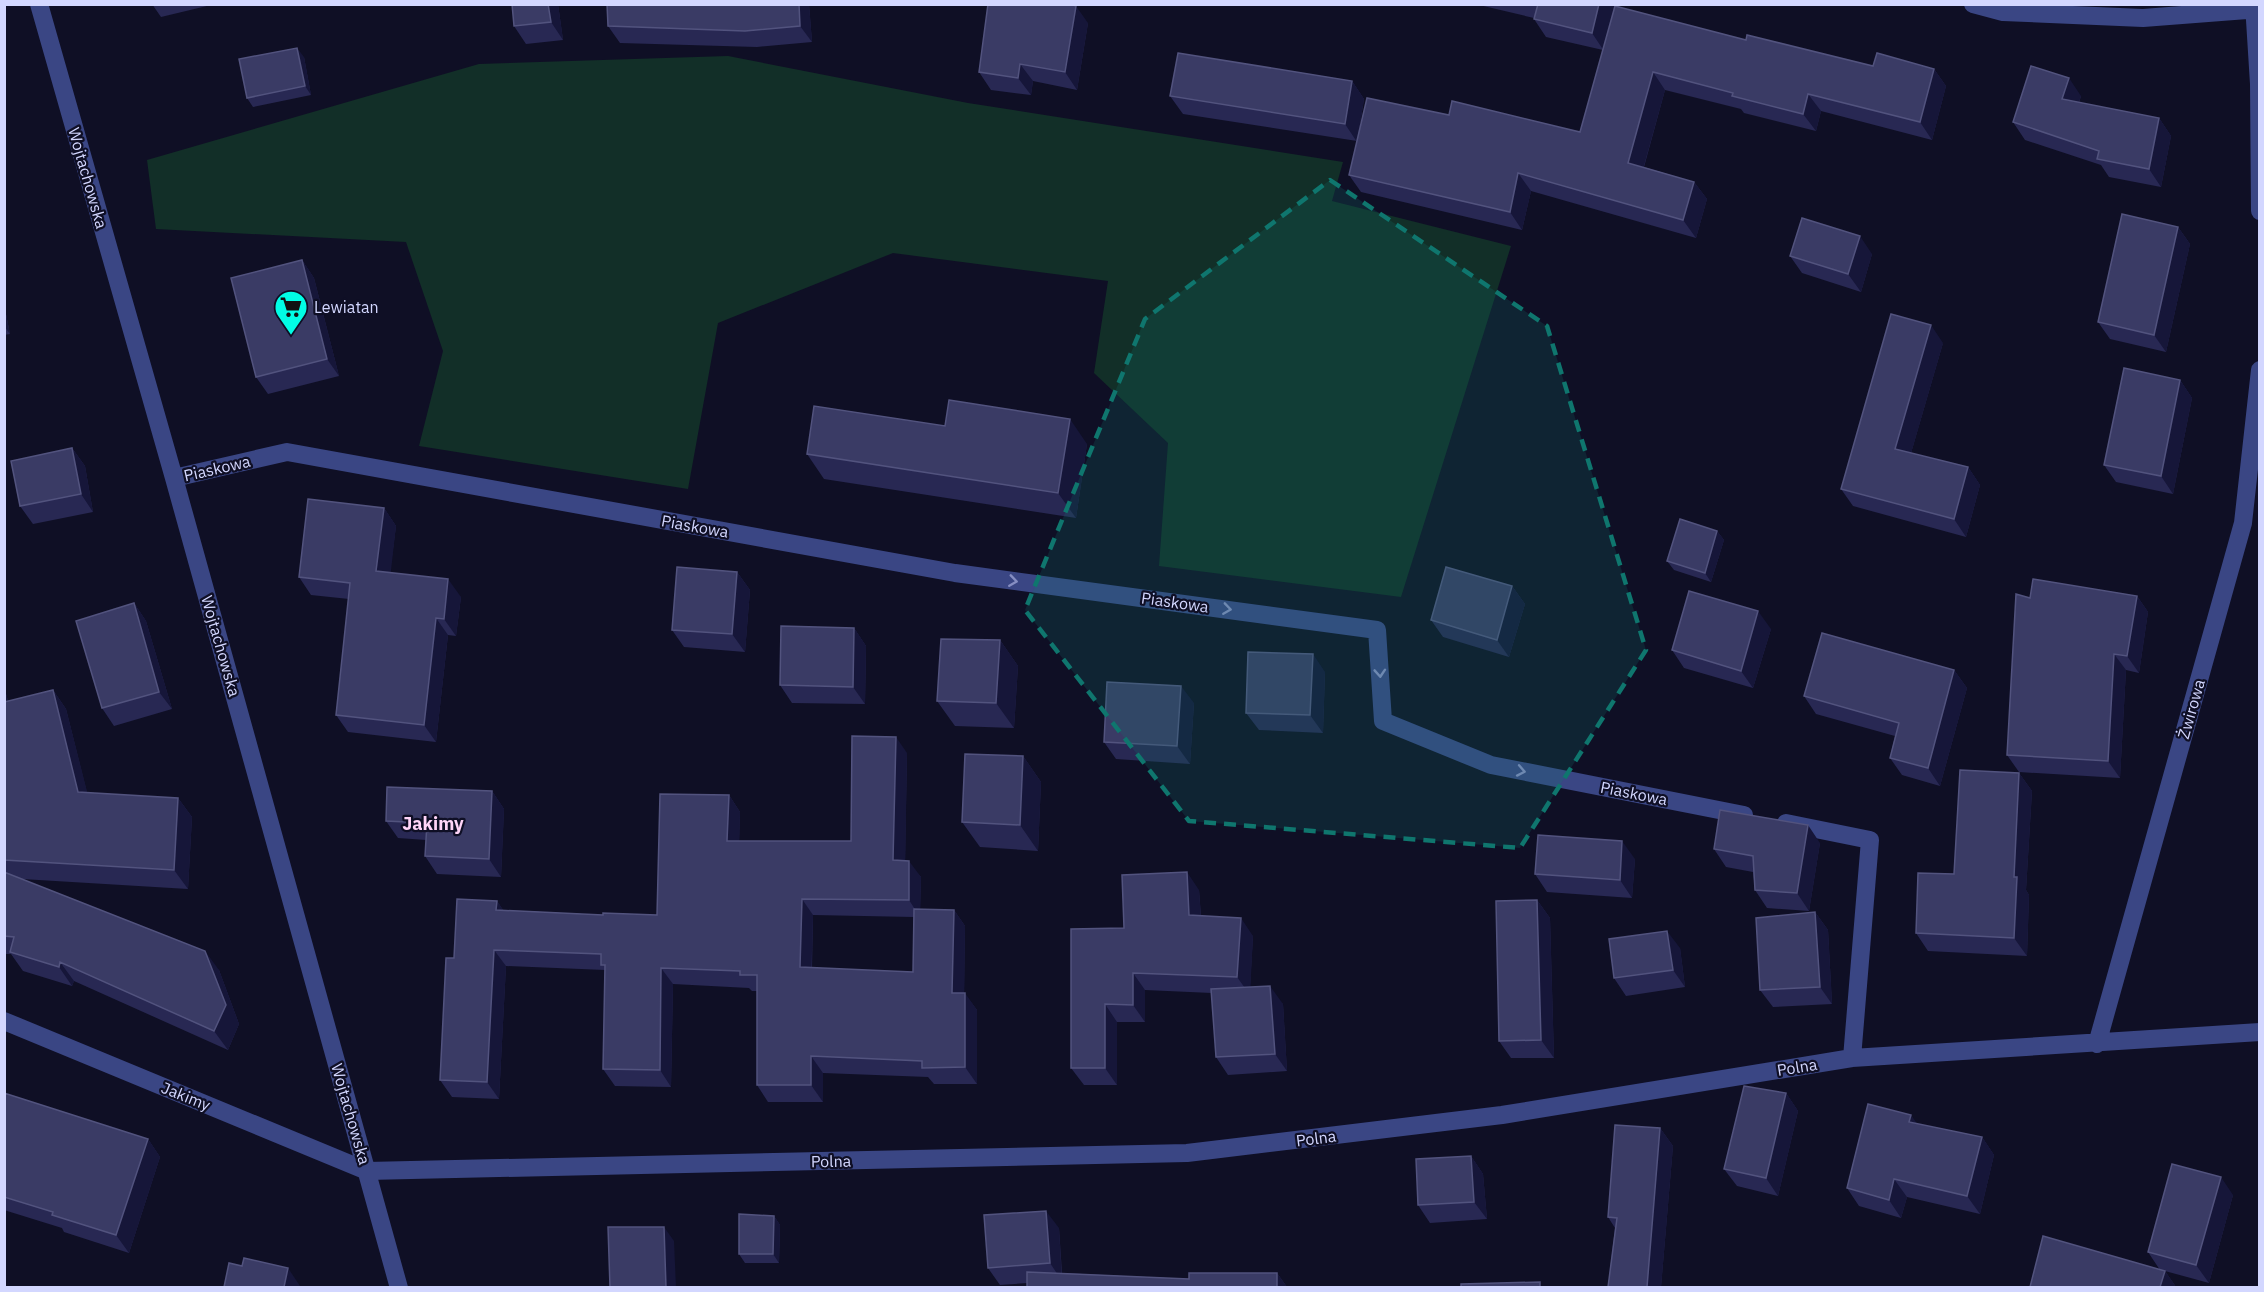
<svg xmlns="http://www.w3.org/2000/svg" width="2264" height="1292" viewBox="0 0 2264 1292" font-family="'IBM Plex Sans',sans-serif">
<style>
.green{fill:#122f28}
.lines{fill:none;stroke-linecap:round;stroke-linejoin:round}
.minor{stroke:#3a4684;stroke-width:18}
.wall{fill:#282853;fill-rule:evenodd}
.shaded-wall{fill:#161639}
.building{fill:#3a3b65;stroke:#52537e;stroke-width:1.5}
.oneway{stroke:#868ec2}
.marked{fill:#0f766e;fill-opacity:0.2;stroke:#0f766e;stroke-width:4.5;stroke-dasharray:12 8;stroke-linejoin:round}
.labels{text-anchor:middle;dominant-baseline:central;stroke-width:4.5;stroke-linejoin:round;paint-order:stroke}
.street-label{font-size:16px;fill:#d3d7ff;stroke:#0f0f25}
.poi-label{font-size:16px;fill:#d3d7ff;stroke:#0f0f25;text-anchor:start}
.neighbourhood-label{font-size:18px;font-weight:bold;fill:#ffd5f8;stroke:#0f0f25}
</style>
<rect width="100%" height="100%" fill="#0f0f25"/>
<path class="green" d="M 728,56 L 968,103 L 1343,162 L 1332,201 L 1511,246 L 1401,597 L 1159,566 L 1168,443 L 1094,373 L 1108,281 L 893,253 L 718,323 L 688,489 L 419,446 L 443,351 L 406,242 L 156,229 L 147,160 L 479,64 Z"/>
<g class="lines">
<path class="minor" d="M 39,4 L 174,478 L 399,1288
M 1973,4 L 2003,12 L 2143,18 L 2260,9
M 2254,4 L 2259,84 L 2260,211
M 174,478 L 287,452 L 955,573 L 1377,630 L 1383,721 L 1491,765 L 1744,815
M 1786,823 L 1870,840 L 1852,1058
M 4,1021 L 367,1171 L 1187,1153 L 1502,1115 L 1852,1058 L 2260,1032
M 2097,1044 L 2243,523 L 2260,370"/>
</g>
<path class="wall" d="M 152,4 L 211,4 L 211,5 L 161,17 Z
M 512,4 L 558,4 L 563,40 L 526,44 L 514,26 Z
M 607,4 L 809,4 L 812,42 L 757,47 L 620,43 L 608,26 Z
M 1475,4 L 1615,4 L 1615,6 L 1746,40 L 1873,66 L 1934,69 L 1946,86 L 1932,140 L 1821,111 L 1816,131 L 1744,113 L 1741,109 L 1665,90 L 1644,167 L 1694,182 L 1707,199 L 1696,238 L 1531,191 L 1522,230 L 1361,192 L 1349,175 L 1357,141 L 1183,114 L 1170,96 L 1352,81 L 1364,99 L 1359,130 L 1449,115 L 1580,132 L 1603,50 L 1546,37 L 1534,19 L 1534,18 Z
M 1088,23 L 1077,90 L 1033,81 L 1031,95 L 991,90 L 979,72 Z
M 304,57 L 311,95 L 253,107 L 247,98 Z
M 2081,96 L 2079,103 L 2159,118 L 2171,136 L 2161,187 L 2109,177 L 2101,165 L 2025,140 L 2013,122 Z
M 2178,227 L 2190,244 L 2166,352 L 2110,339 L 2098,322 Z
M 1872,254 L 1861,292 L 1802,273 L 1790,256 Z
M 302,260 L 314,278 L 339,376 L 268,394 L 256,377 Z
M 4,304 L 10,334 L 4,335 Z
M 1943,343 L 1911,453 L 1968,467 L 1980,485 L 1966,537 L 1853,506 L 1841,489 Z
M 2180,380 L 2192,398 L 2173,494 L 2116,482 L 2104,465 Z
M 945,426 L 1087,444 L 1076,518 L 824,479 L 807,454 Z
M 72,448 L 85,466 L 93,512 L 33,524 L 20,506 Z
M 384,508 L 396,526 L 390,572 L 461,597 L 456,636 L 448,635 L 436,742 L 348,732 L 336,715 L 349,599 L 311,595 L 299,577 Z
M 1717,531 L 1724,540 L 1711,582 L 1674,570 L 1667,561 Z
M 737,572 L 750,590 L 745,652 L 684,647 L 672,630 Z
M 1512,586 L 1525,604 L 1509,657 L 1443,637 L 1431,620 Z
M 2137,596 L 2148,612 L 2139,673 L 2126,670 L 2120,778 L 2019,772 L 2007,755 L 2030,598 Z
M 134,603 L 146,621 L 172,709 L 114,726 L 102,708 Z
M 854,628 L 866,646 L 865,704 L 792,703 L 780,685 Z
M 1771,629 L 1753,688 L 1684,668 L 1672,650 Z
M 1000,640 L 1018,666 L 1014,728 L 955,726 L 937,701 Z
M 1954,670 L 1967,688 L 1940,786 L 1902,775 L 1890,758 L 1895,736 L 1816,714 L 1804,696 Z
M 1325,672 L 1323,733 L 1259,730 L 1246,713 Z
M 4,687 L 8,701 L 53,690 L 66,709 L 87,793 L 178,798 L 192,817 L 188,889 L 22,879 L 219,970 L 239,1024 L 228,1050 L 74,981 L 72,986 L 23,971 L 11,954 L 4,954 Z
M 1194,703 L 1190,764 L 1116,759 L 1104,742 Z
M 907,753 L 905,861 L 921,877 L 920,910 L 954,910 L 965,926 L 964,993 L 977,1010 L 977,1084 L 934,1084 L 928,1077 L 823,1073 L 823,1102 L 768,1102 L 757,1085 L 757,991 L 752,991 L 749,988 L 673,984 L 671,1087 L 615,1086 L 603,1069 L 605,970 L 506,966 L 499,1099 L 452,1097 L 440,1080 L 454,958 L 497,901 L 503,910 L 603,915 L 657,915 L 729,795 L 740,812 L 739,841 L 851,841 ZM 813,915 L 914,917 L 913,972 L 812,968 Z
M 1023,756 L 1041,782 L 1038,851 L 980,847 L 962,822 Z
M 2019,773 L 2032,791 L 2026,890 L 2029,895 L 2027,956 L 1928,951 L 1916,933 Z
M 492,791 L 504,809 L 501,877 L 437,874 L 425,856 L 426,840 L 398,838 L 386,821 Z
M 1820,843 L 1809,911 L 1767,908 L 1755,890 L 1753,872 L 1726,867 L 1714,849 Z
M 1635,859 L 1632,898 L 1547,892 L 1535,874 Z
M 1199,890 L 1201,916 L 1253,936 L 1250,987 L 1283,1004 L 1287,1071 L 1228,1075 L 1216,1057 L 1212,993 L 1145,990 L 1145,1022 L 1117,1022 L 1117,1085 L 1084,1085 L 1071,1068 L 1124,928 Z
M 1537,900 L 1550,918 L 1554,1058 L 1511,1058 L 1499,1041 Z
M 1815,912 L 1828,930 L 1832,1004 L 1773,1007 L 1760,990 Z
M 1680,948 L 1685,987 L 1626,996 L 1614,978 Z
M 4,1093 L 148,1139 L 160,1157 L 129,1253 L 64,1232 L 62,1228 L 4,1210 Z
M 1786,1093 L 1798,1111 L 1778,1196 L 1737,1186 L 1724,1169 Z
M 1917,1124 L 1982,1137 L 1994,1155 L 1980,1214 L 1907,1197 L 1901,1218 L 1859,1206 L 1847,1188 Z
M 1660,1128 L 1673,1146 L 1661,1287 L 1608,1287 L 1615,1228 L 1608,1217 Z
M 1471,1156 L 1483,1174 L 1487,1219 L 1430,1223 L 1418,1205 Z
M 2233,1195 L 2209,1283 L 2165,1271 L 2176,1287 L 2030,1287 L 2160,1270 L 2148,1252 Z
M 774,1216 L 780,1225 L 779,1263 L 745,1263 L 739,1254 Z
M 1059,1228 L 1062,1273 L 1189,1279 L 1277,1273 L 1287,1287 L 1027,1287 L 1027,1283 L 1000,1285 L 988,1268 Z"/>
<path class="shaded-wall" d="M 548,4 L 558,4 L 563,40 L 551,22 Z
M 799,4 L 809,4 L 812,42 L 800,26 Z
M 1599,4 L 1615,4 L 1604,51 L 1592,33 Z
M 1076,6 L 1088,23 L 1077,90 L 1065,72 Z
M 297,48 L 304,57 L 311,95 L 305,86 Z
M 1020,64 L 1033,81 L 1031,95 L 1018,78 Z
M 1934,69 L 1946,86 L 1932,140 L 1920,122 Z
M 1653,72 L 1665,90 L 1640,180 L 1628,163 Z
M 2069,78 L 2081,96 L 2074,117 L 2062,99 Z
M 1352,81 L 1364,99 L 1357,142 L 1345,124 Z
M 1808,94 L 1821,111 L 1816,131 L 1803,114 Z
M 2159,118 L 2171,136 L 2161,187 L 2149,169 Z
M 1518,173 L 1531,191 L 1522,230 L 1510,212 Z
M 1694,182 L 1707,199 L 1696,238 L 1683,220 Z
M 2178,227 L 2190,244 L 2166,352 L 2154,335 Z
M 1860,236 L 1872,254 L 1861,292 L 1848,274 Z
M 302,260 L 314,278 L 339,376 L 327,359 Z
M 4,304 L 10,334 L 4,326 Z
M 1931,325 L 1943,343 L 1907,467 L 1895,449 Z
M 2180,380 L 2192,398 L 2173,494 L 2161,476 Z
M 1070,419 L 1087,444 L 1076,518 L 1058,493 Z
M 72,448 L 85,466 L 93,512 L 81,494 Z
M 1968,467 L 1980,485 L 1966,537 L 1954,519 Z
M 384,508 L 396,526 L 389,588 L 376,571 Z
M 1717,531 L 1724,540 L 1711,582 L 1705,573 Z
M 737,572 L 750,590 L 745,652 L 732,634 Z
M 448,579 L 461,597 L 456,636 L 444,619 Z
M 1512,586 L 1525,604 L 1509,657 L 1497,640 Z
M 2137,596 L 2148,612 L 2139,673 L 2127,656 Z
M 134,603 L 146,621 L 172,709 L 159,692 Z
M 1758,611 L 1771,629 L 1753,688 L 1741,671 Z
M 436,618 L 448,635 L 436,742 L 424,725 Z
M 854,628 L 866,646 L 865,704 L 853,687 Z
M 1000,640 L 1018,666 L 1014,728 L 996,703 Z
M 1313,654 L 1325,672 L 1323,733 L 1310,715 Z
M 2114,654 L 2126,670 L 2120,778 L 2108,761 Z
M 1954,670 L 1967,688 L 1940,786 L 1928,768 Z
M 4,686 L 14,722 L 4,709 Z
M 1181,686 L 1194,703 L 1190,764 L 1177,746 Z
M 53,690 L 66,709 L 92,811 L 78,792 Z
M 896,737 L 907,753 L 905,877 L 893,860 Z
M 1023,756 L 1041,782 L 1038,851 L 1020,825 Z
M 2019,773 L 2032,791 L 2026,890 L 2029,895 L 2027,956 L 2014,938 L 2014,877 Z
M 492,791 L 504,809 L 501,877 L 489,859 Z
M 729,795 L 740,812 L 739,857 L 727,841 Z
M 178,798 L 192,817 L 188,889 L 174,870 Z
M 1808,825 L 1820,843 L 1809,911 L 1797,893 Z
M 1622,841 L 1635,859 L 1632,898 L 1620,880 Z
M 909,861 L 921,877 L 920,917 L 909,900 Z
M 1187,872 L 1199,890 L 1202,933 L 1189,915 Z
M 802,899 L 813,915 L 811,984 L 800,967 Z
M 1537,900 L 1550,918 L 1554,1058 L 1541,1040 Z
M 497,901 L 508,917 L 496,910 Z
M 954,910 L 965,926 L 964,1010 L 952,993 Z
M 1815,912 L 1828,930 L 1832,1004 L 1820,987 Z
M 1241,918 L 1253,936 L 1250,995 L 1237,977 Z
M 1667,931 L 1680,948 L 1685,987 L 1673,970 Z
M 494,950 L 506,966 L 499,1099 L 487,1082 Z
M 205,951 L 219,970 L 239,1024 L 228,1050 L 214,1031 Z
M 60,962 L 74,981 L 72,986 L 59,967 Z
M 661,968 L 673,984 L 671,1087 L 660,1070 Z
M 1133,973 L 1145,990 L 1145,1022 L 1133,1005 Z
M 1270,986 L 1283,1004 L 1287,1071 L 1275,1054 Z
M 965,993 L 977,1010 L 977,1084 L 965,1067 Z
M 1105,1004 L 1117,1022 L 1117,1085 L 1105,1068 Z
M 811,1056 L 823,1073 L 823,1102 L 811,1085 Z
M 1786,1093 L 1798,1111 L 1778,1196 L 1766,1178 Z
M 1911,1115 L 1923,1132 L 1909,1122 Z
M 1660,1128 L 1673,1146 L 1661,1287 L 1647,1287 Z
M 1982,1137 L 1994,1155 L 1980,1214 L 1967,1196 Z
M 148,1139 L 160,1157 L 129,1253 L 116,1235 Z
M 1471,1156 L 1483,1174 L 1487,1219 L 1474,1202 Z
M 2221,1177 L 2233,1195 L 2209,1283 L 2196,1265 Z
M 1894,1179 L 1907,1197 L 1901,1218 L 1889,1200 Z
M 1046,1211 L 1059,1228 L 1062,1281 L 1050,1263 Z
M 774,1216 L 780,1225 L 779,1263 L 773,1254 Z
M 664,1227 L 674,1241 L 676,1287 L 666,1287 Z
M 288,1268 L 300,1286 L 300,1287 L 284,1287 Z
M 2165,1271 L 2176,1287 L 2160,1287 Z
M 1277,1273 L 1287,1287 L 1277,1287 Z"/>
<path class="building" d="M 512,4 L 548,4 L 551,22 L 514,26 Z
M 607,4 L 799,4 L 800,26 L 745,31 L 608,26 Z
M 988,4 L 1070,4 L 1076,6 L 1065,72 L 1020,64 L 1018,78 L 979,72 Z
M 1538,4 L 1599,4 L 1592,33 L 1534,19 Z
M 1615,6 L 1746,40 L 1747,35 L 1873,66 L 1877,53 L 1934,69 L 1920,122 L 1808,94 L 1803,114 L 1732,96 L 1733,93 L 1653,72 L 1628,163 L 1694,182 L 1683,220 L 1518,173 L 1510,212 L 1349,175 L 1367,98 L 1449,115 L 1452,101 L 1580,132 Z
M 297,48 L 305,86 L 247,98 L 239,59 Z
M 1178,53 L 1352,81 L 1345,124 L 1170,96 Z
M 2031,66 L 2069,78 L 2062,99 L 2159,118 L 2149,169 L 2097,159 L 2099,151 L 2013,122 Z
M 2122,214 L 2178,227 L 2154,335 L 2098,322 Z
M 1802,218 L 1860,236 L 1848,274 L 1790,256 Z
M 302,260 L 327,359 L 256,377 L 231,278 Z
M 1891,314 L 1931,325 L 1895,449 L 1968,467 L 1954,519 L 1841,489 Z
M 2124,368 L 2180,380 L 2161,476 L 2104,465 Z
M 949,400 L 1070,419 L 1058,493 L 807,454 L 814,406 L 945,426 Z
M 72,448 L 81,494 L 20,506 L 11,461 Z
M 308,499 L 384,508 L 376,571 L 448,579 L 444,619 L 436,618 L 424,725 L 336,715 L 350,583 L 299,577 Z
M 1680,519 L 1717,531 L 1705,573 L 1667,561 Z
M 677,567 L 737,572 L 732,634 L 672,630 Z
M 1446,567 L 1512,586 L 1497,640 L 1431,620 Z
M 2033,579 L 2137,596 L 2127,656 L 2114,654 L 2108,761 L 2007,755 L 2016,594 L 2030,598 Z
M 1689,591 L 1758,611 L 1741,671 L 1672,650 Z
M 134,603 L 159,692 L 102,708 L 76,621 Z
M 781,626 L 854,628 L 853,687 L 780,685 Z
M 1822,633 L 1954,670 L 1928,768 L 1890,758 L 1899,723 L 1804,696 Z
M 941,639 L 1000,640 L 996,703 L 937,701 Z
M 1248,652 L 1313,654 L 1310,715 L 1246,713 Z
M 1107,682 L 1181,686 L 1177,746 L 1104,742 Z
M 53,690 L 78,792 L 178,798 L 174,870 L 4,860 L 4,702 Z
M 852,736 L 896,737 L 893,860 L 909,861 L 909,900 L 802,899 L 800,967 L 913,972 L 914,909 L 954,910 L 952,993 L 965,993 L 965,1067 L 922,1068 L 922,1061 L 811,1056 L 811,1085 L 757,1085 L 757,975 L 740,975 L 740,971 L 661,968 L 660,1070 L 603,1069 L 605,965 L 601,965 L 601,954 L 494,950 L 487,1082 L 440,1080 L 446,958 L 454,958 L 457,899 L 497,901 L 496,910 L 603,915 L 603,913 L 657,915 L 660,794 L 729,795 L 727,841 L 851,841 Z
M 965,754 L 1023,756 L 1020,825 L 962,822 Z
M 1960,770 L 2019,773 L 2014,877 L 2017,877 L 2014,938 L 1916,933 L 1918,873 L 1954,874 Z
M 387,787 L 492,791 L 489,859 L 425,856 L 427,823 L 386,821 Z
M 1720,810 L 1808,825 L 1797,893 L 1755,890 L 1753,856 L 1714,849 Z
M 1538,835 L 1622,841 L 1620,880 L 1535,874 Z
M 4,872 L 205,951 L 226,1005 L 214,1031 L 60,962 L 59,967 L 10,952 L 14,937 L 4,936 Z
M 1187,872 L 1189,915 L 1241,918 L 1237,977 L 1133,973 L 1133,1005 L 1105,1004 L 1105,1068 L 1071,1068 L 1071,929 L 1124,928 L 1122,875 Z
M 1537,900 L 1541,1040 L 1499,1041 L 1496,901 Z
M 1815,912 L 1820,987 L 1760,990 L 1756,918 Z
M 1667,931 L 1673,970 L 1614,978 L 1609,939 Z
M 1270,986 L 1275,1054 L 1216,1057 L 1211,989 Z
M 1744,1086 L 1786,1093 L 1766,1178 L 1724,1169 Z
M 4,1093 L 148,1139 L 116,1235 L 52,1215 L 53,1212 L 4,1197 Z
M 1868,1104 L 1911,1115 L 1909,1122 L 1982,1137 L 1967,1196 L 1894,1179 L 1889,1200 L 1847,1188 Z
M 1615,1125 L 1660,1128 L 1647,1287 L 1608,1287 L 1617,1218 L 1608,1217 Z
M 1471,1156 L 1474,1202 L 1418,1205 L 1416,1159 Z
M 2172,1164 L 2221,1177 L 2196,1265 L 2148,1252 Z
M 1046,1211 L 1050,1263 L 988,1268 L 984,1215 Z
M 739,1214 L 774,1216 L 773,1254 L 739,1254 Z
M 608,1227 L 664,1227 L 666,1287 L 610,1287 Z
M 2043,1236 L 2165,1271 L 2160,1287 L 2030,1287 Z
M 244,1258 L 288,1268 L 284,1287 L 224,1287 L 229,1263 L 242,1266 Z
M 1027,1272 L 1189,1279 L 1189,1273 L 1277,1273 L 1277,1287 L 1027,1287 Z
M 1540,1282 L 1540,1287 L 1461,1287 L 1461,1284 Z"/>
<defs><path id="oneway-chevron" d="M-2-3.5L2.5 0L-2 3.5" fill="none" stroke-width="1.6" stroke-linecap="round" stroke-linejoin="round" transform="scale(1.5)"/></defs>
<g class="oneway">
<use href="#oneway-chevron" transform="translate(1013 581) rotate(8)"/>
<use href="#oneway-chevron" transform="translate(1227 609) rotate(8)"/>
<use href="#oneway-chevron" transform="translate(1380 673) rotate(86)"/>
<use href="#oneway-chevron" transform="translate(1521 771) rotate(11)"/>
</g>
<path class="marked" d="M 1330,180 L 1547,326 L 1646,650 L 1520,848 L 1189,821 L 1025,610 L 1145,319 Z"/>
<defs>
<g id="supermarket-pin" transform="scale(1.725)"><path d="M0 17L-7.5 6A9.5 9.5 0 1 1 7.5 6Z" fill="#01fde5" stroke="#0f0f25"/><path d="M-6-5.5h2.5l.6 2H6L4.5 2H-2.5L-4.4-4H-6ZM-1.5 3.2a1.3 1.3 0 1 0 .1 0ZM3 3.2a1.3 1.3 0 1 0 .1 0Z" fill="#111"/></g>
</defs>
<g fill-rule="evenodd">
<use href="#supermarket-pin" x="291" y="307"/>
</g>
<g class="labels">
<g class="street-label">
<text transform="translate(88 178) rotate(74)">Wojtachowska</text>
<text transform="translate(217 468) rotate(-13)">Piaskowa</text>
<text transform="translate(695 526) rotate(10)">Piaskowa</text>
<text transform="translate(1175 602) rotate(8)">Piaskowa</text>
<text transform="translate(221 646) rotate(74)">Wojtachowska</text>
<text transform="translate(2191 709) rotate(-74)">Żwirowa</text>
<text transform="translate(1634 793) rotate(11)">Piaskowa</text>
<text transform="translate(1797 1067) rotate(-9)">Polna</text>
<text transform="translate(186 1096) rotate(22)">Jakimy</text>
<text transform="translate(351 1114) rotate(74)">Wojtachowska</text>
<text transform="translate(1316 1138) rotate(-7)">Polna</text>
<text transform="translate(831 1161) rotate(-1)">Polna</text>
</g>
<g class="poi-label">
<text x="314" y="307">Lewiatan</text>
</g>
<g class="neighbourhood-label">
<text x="433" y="823">Jakimy</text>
</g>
</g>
<rect width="2264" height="1292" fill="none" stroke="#d3d7ff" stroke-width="12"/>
</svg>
